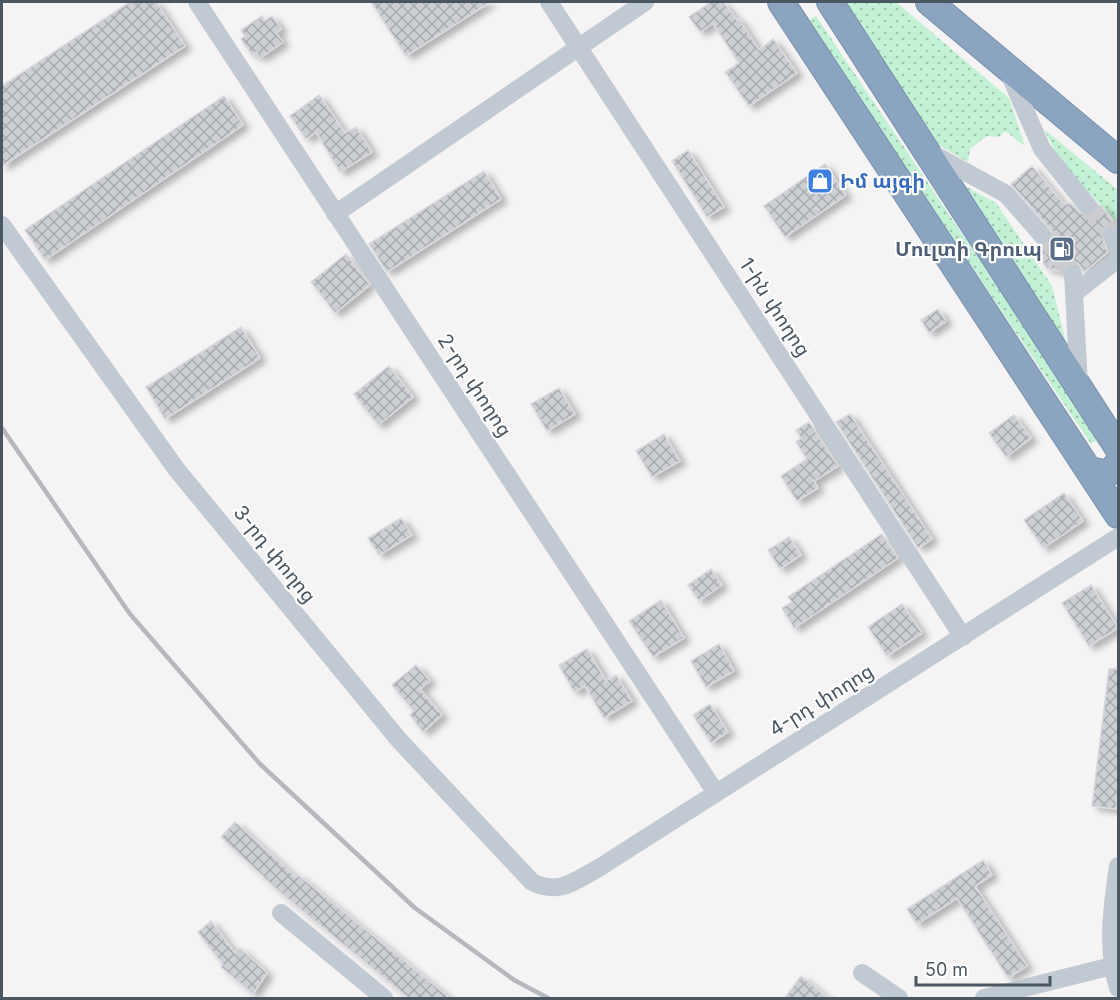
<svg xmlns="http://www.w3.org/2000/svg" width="1120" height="1000" viewBox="0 0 1120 1000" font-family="Inter,'Noto Sans Armenian',sans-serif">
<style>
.grass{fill:url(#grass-dots)}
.building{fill:url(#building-cross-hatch);stroke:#d7d9de;stroke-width:1.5;filter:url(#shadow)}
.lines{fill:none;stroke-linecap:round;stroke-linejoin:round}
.minor-tunnel{stroke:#caccce;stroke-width:18;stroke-dasharray:18 9;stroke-linecap:butt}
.highway-casing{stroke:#7690ad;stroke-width:28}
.minor{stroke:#c1cad2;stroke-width:18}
.highway{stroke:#8ba5c1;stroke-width:26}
.rail{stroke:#b5b8bd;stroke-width:4.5}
.labels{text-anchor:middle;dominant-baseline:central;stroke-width:4.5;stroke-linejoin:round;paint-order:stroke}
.shop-label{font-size:20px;font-weight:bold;fill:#366cbe;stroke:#fff;text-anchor:start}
.service-label{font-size:20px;font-weight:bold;fill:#4e5e75;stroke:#fff;text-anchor:end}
.street-label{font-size:20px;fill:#4a5661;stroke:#fff}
</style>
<defs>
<pattern id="grass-dots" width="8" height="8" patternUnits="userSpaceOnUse" patternTransform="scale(1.5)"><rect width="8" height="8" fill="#c3f1d5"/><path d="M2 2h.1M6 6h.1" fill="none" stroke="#a0c6b0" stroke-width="1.8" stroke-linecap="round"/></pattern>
<pattern id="building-cross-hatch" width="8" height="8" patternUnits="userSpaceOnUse" patternTransform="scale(1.5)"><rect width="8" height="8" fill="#cdcfd5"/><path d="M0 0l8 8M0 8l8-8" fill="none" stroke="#a8abb0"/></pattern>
<filter id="shadow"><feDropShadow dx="6" dy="4" stdDeviation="3" flood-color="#0004"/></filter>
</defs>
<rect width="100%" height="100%" fill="#f5f3f3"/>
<path class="grass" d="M 844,2 L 896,2 L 1009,98 L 1025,146 L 1005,131 L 999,137 L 987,136 L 970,149 L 968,162 L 930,140 Z
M 816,16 L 1099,438 L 1091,444 L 807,22 Z
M 1044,129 L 1118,190 L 1118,223 L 1062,165 Z
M 951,178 L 996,203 L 1052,286 L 1068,351 Z"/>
<path class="building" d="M 130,2 L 156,2 L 185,46 L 2,166 L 2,86 Z
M 371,2 L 490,2 L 406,56 Z
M 711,2 L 723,2 L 737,20 L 739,19 L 759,50 L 773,39 L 797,73 L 749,106 L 725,72 L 739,63 L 713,23 L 700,32 L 689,17 Z
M 262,16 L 265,21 L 272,16 L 281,29 L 276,33 L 283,42 L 260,58 L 256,52 L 252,55 L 241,39 L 245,36 L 241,30 Z
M 319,95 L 345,133 L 356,127 L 372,152 L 340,172 L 316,132 L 306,139 L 290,116 Z
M 224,96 L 243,125 L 45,260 L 25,230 Z
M 688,150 L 724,207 L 707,217 L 672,161 Z
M 825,164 L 846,195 L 785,237 L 764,206 Z
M 1032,166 L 1063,203 L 1072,204 L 1079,212 L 1088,216 L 1094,213 L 1098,206 L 1102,206 L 1112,220 L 1112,224 L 1103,228 L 1101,234 L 1108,252 L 1084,272 L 1079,264 L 1073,263 L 1066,265 L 1062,272 L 1047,268 L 1039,257 L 1040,246 L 1050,243 L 1053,232 L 1011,184 Z
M 484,171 L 501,199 L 387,272 L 369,244 Z
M 346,254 L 370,285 L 335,313 L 311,282 Z
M 938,309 L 946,321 L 929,333 L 921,320 Z
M 241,327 L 260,358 L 165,419 L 146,387 Z
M 389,366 L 413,397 L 378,425 L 354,394 Z
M 559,388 L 575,414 L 547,431 L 531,404 Z
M 850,414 L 932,539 L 918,548 L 836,422 Z
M 1014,415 L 1031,438 L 1006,457 L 989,433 Z
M 809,422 L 838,466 L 814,481 L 818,488 L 797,501 L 781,476 L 807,459 L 796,442 L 801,438 L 796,430 Z
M 664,434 L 680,461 L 652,477 L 636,451 Z
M 1064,493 L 1083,521 L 1043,548 L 1024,520 Z
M 401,518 L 412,535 L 379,555 L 368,538 Z
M 882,534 L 898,558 L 794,628 L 782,608 L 792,602 L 788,597 Z
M 789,537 L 801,555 L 780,569 L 768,550 Z
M 711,569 L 722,585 L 699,601 L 688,585 Z
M 1091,585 L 1118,628 L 1089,646 L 1062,603 Z
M 661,600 L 684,638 L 653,657 L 629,621 Z
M 902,604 L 922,633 L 887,656 L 868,627 Z
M 719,644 L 734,671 L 706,687 L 691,661 Z
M 587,649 L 606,681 L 616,675 L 632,701 L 604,718 L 585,686 L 574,692 L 559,665 Z
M 416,665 L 430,681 L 420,689 L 442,715 L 423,732 L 410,715 L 414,711 L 392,685 Z
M 1109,669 L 1119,669 L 1119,787 L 1116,809 L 1092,806 Z
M 710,704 L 728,732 L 711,743 L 693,715 Z
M 235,822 L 296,877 L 298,875 L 451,999 L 410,999 L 281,893 L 221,837 Z
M 983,860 L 992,875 L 975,886 L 1027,966 L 1008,978 L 957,898 L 917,924 L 907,909 Z
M 211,921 L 235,953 L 240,948 L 267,973 L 253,994 L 221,967 L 223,965 L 198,932 Z
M 801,976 L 829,999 L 784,999 Z"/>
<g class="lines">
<path class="minor-tunnel" d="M 1087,205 L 1112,235
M 1042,235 L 1073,274"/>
<g class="highway-casing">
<path id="highway" d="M 781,2 L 1118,515
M 830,2 L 1118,448
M 929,2 L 1118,160
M 1089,470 L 1107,474 L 1118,464"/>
</g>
<path class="minor" d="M 197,2 L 716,793
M 549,2 L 963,637
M 1008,71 L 1042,149 L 1087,205
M 929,152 L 1006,194 L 1042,235
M 335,214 L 645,2
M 2,225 L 177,470 L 399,740 L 532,882 C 559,895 573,882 597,869 L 1118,537
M 1112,235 L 1118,247
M 1073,274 L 1079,385
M 1076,292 L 1118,259
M 1118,866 C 1112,907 1106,948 1118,988
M 281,913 L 384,998
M 862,973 L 899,998
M 984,998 L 1112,966"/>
<use href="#highway" class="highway"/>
<path class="rail" d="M 2,428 L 130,614 L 260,764 L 415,908 L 514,980 L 548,998"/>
</g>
<defs>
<g id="shop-square" transform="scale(1.35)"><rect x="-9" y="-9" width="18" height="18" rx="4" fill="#3f7fe0" stroke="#fff"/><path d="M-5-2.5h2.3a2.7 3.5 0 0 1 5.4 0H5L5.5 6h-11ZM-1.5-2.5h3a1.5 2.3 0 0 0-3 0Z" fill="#fff"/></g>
<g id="fuel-square" transform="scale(1.35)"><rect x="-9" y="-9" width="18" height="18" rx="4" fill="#5c6f8a" stroke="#fff"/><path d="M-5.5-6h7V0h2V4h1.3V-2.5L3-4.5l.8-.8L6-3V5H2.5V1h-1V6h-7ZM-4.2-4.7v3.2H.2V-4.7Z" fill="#fff"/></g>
</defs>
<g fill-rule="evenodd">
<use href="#shop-square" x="820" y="181"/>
<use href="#fuel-square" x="1062" y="249"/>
</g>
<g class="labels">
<g class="shop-label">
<text x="840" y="181">Իմ այգի</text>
</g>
<g class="service-label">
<text x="1042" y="249">Մուլտի Գրուպ</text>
</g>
<g class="street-label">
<text transform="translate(775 307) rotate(57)">1-ին փողոց</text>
<text transform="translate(475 385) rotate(57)">2-րդ փողոց</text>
<text transform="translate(275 554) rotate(51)">3-րդ փողոց</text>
<text transform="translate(821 700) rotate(-32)">4-րդ փողոց</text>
</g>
</g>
<rect width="1120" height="1000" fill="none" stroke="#4a5661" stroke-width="6"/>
<path d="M916 976v9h134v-9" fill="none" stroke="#4a5661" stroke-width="3"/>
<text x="925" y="976" font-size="18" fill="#4a5661" stroke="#ffffff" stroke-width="4.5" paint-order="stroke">50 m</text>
</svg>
